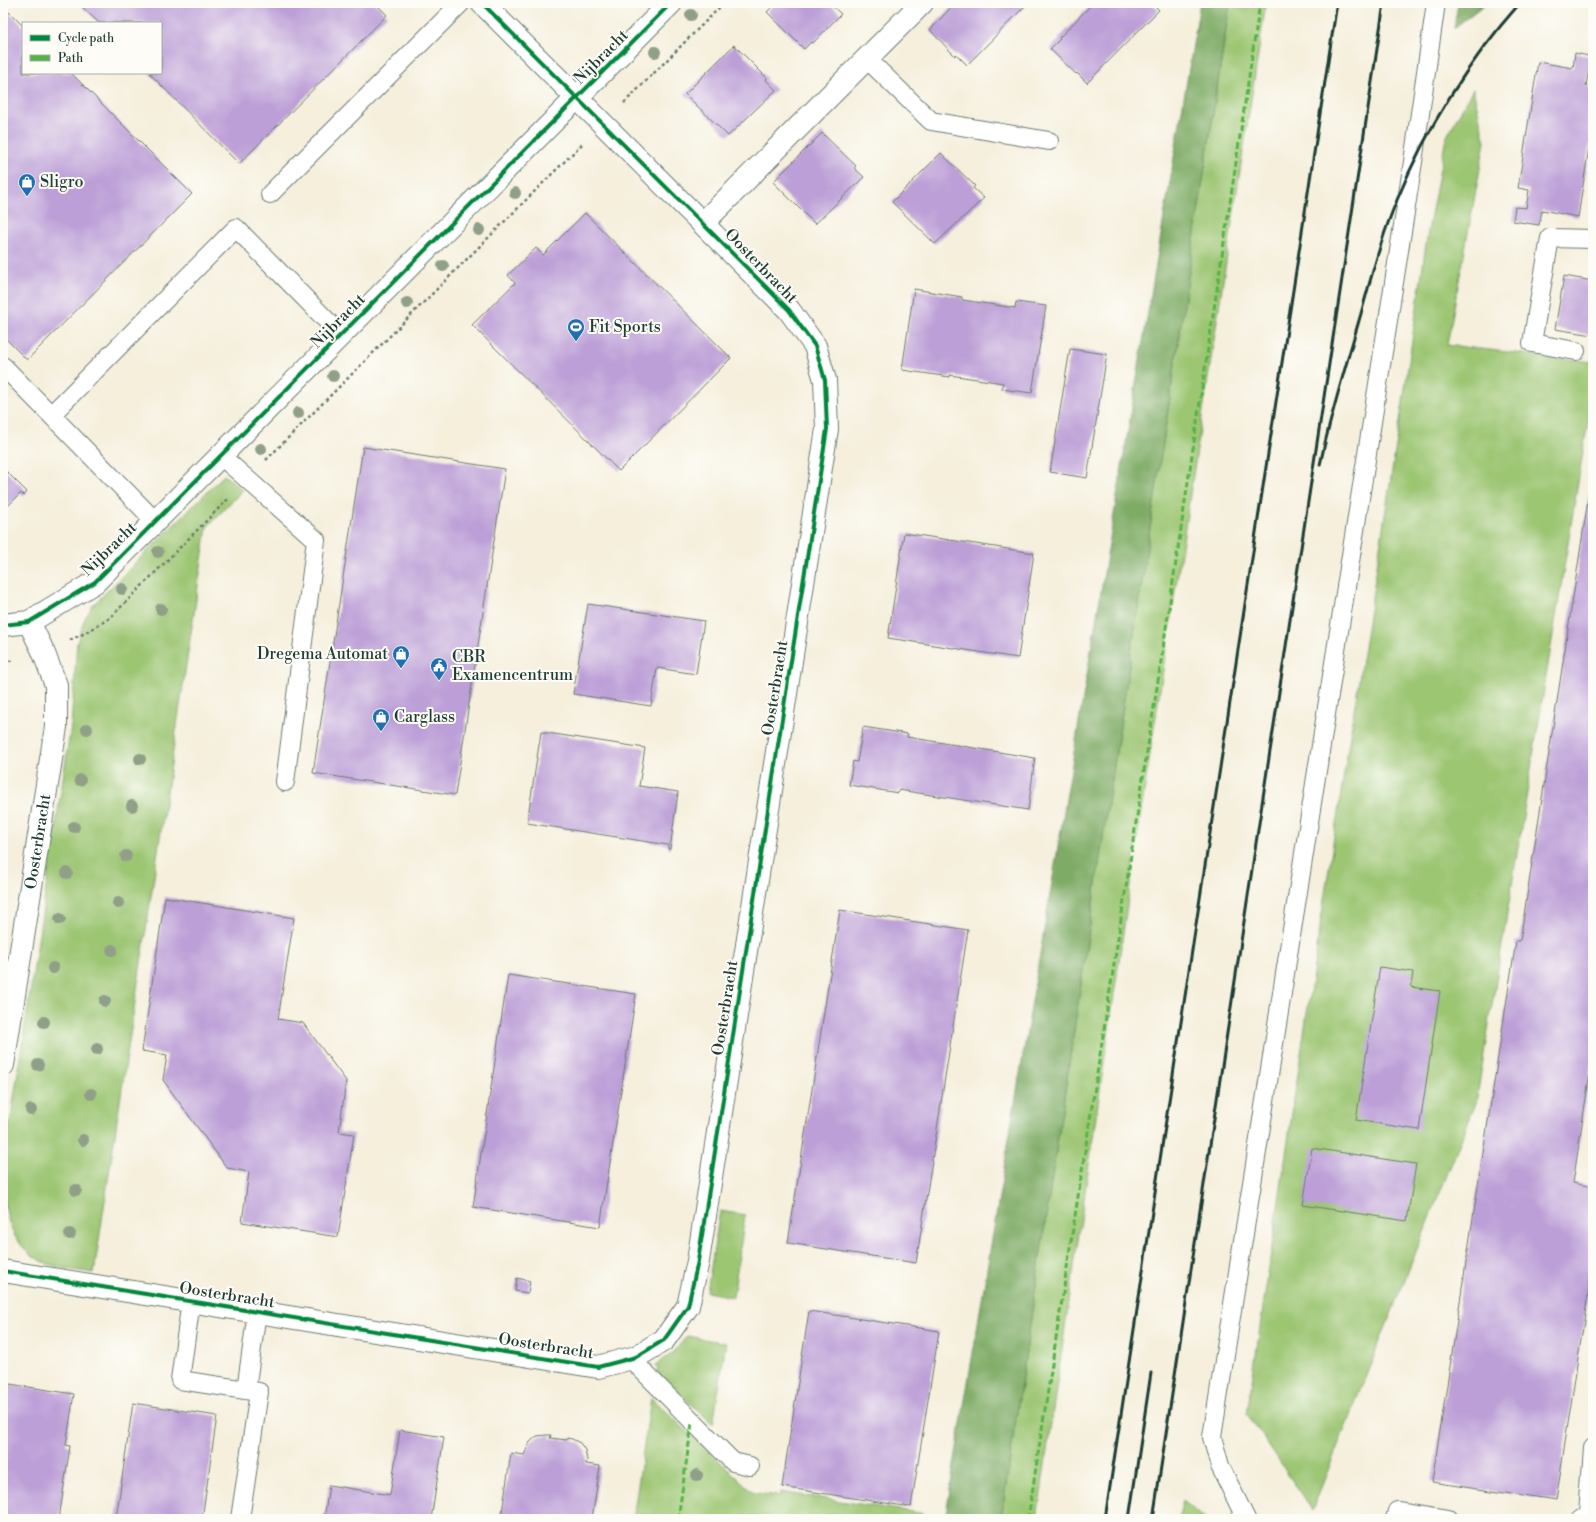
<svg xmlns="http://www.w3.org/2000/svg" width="1596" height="1522" viewBox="0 0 1596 1522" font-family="'Libre Bodoni',serif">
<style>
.green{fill:#9dc673;stroke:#5e8254}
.forest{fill:#7eab65;stroke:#4e744c}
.building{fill:#bc9fd7}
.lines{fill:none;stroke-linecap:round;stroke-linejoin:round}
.service-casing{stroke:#6a7b6f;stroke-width:20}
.minor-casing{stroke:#6a7b6f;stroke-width:24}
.path{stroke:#6a7b6f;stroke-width:2.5;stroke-dasharray:3 3;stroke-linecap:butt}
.service{stroke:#fff;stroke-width:18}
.minor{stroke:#fff;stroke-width:22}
.rail{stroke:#1f3d34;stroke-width:3}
.quiet{stroke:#55b346;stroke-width:3;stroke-dasharray:6 3;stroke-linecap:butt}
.cycleway-casing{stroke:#fdfcf7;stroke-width:6}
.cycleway{stroke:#00873e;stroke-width:4}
.tree{fill:#90a088}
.labels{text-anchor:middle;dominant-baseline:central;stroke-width:4;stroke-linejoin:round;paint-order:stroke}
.street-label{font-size:16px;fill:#1f3d34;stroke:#fdfcf7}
.poi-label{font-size:16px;fill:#1f3d34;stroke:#fdfcf7;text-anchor:start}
</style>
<rect width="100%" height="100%" fill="#fdfcf7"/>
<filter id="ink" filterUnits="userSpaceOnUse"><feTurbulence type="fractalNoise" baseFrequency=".025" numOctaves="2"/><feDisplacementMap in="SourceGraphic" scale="8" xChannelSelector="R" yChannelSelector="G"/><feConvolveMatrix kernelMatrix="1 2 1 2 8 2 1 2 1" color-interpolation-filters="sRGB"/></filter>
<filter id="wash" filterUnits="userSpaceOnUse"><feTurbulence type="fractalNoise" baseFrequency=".012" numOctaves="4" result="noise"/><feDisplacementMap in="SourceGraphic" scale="16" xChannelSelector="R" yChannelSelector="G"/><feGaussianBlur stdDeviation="0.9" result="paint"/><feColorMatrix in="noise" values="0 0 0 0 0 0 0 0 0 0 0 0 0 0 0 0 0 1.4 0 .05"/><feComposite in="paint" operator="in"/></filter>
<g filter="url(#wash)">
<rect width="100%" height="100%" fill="#f5efdc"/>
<path class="green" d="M 1230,3 L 1266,3 L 1137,838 L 1037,1519 L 1001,1519 L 1095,890 Z
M 1473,89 L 1485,142 L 1447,345 L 1593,362 L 1593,391 L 1476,1103 L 1312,1510 L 1247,1414 L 1324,900 L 1403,402 L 1428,231 L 1446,138 Z
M 224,475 L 243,490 L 207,527 L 94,1273 C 82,1271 70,1270 58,1267 C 8,1254 3,1213 3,1169 L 71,726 L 77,643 L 84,620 L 93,605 Z
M 720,1211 L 745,1215 L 733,1297 L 707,1292 Z
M 687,1336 L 726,1343 L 713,1424 L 656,1372 L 658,1368 L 656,1365 L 674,1352 Z
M 651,1398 L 754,1493 L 780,1496 L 780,1492 L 920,1513 L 938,1519 L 633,1519 Z
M 1183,1501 L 1206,1519 L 1178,1519 Z"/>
<path class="forest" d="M 1200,3 L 1230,3 L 1095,890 L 1001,1519 L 945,1519 Z
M 1458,3 L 1486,3 L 1454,28 Z"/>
<g id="blocks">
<path class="building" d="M 78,3 L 375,3 L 387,15 L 239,164 L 149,73 L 161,73 L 161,23 L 99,23 Z
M 776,3 L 832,3 L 831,5 L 841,14 L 813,43 L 811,42 L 804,49 L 767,12 Z
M 955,3 L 1028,3 L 967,65 L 956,54 L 955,56 L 930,30 Z
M 1093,3 L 1152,3 L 1159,10 L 1087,83 L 1077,73 L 1076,74 L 1050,49 L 1060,39 L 1059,38 Z
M 3,6 L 23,26 L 23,73 L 71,73 L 192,194 L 27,360 L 3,336 Z
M 734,45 L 767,78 L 766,80 L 776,90 L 728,136 L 685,94 Z
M 1575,53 L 1593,57 L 1593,70 L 1589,69 L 1586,86 L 1593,87 L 1593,122 L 1578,217 L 1542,210 L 1539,225 L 1513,221 L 1515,207 L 1526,208 L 1529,190 L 1518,188 L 1538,62 L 1573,68 Z
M 822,133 L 856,166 L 854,168 L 864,177 L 815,224 L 773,182 Z
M 941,153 L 975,186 L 973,188 L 984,198 L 935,244 L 892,202 Z
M 585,213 L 731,358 L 619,471 L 472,325 L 515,283 L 508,275 L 536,248 L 543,255 Z
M 1564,276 L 1593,281 L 1593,335 L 1555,329 Z
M 914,289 L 962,297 L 962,300 L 1015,308 L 1016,302 L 1046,306 L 1032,393 L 1002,389 L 1003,383 L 950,375 L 950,377 L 902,370 Z
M 1070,349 L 1107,354 L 1087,478 L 1050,472 Z
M 363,447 L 505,469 L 455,795 L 313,773 Z
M 3,468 L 27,492 L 24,496 L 21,493 L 3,511 Z
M 1592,474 L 1593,1052 L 1573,1183 L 1593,1187 L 1593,1262 L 1556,1501 L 1432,1482 L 1516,941 L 1520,941 Z
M 904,533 L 1034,553 L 1018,658 L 888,638 Z
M 588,604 L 704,621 L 696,674 L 657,668 L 651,706 L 573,694 Z
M 863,727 L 908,734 L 907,737 L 1035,758 L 1028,810 L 899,790 L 898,793 L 849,785 L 853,761 L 857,762 Z
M 541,732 L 645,748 L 639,786 L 678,792 L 670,849 L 668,849 L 668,845 L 527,823 Z
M 165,897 L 294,918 L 278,1019 L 303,1023 L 346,1081 L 339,1132 L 354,1134 L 338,1237 L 242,1222 L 249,1172 L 227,1168 L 163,1080 L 167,1055 L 142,1051 Z
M 840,910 L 968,930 L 916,1263 L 788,1243 Z
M 1380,967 L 1413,972 L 1411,987 L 1440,991 L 1419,1130 L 1356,1120 Z
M 508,975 L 636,994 L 600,1227 L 473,1207 Z
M 1312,1148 L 1416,1164 L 1407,1221 L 1303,1205 Z
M 517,1278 L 530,1281 L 528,1293 L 515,1291 Z
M 809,1311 L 939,1331 L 911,1507 L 782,1487 Z
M 3,1383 L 74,1394 L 66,1445 L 70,1446 L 59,1519 L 3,1519 Z
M 133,1403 L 217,1416 L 202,1519 L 116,1519 Z
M 400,1430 L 444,1437 L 431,1519 L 324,1519 L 329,1485 L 390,1495 Z
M 546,1435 L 551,1435 L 550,1438 L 567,1440 L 567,1438 L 572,1439 L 580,1443 L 585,1450 L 587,1460 L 586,1464 L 600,1466 L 592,1519 L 501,1519 L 511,1453 L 524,1455 L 530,1442 L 537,1436 Z"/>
</g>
</g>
<g filter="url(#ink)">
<use href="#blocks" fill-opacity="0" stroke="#6a7b6f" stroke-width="1"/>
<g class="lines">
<g class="service-casing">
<path id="service" d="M 867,59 L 931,121 L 1049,141
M 270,194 L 461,3
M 1576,351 L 1532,343 L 1550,238 L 1593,239
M 3,366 L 155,521
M 51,415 L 236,228 L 341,335
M 221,456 L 316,540 L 285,782
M 191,1301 L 180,1380 L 259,1392 L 240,1519
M 630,1358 L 733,1462 L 750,1466
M 246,1390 L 257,1312
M 1246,1519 L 1220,1466 L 1212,1437 L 1413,162 L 1436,3
M 1395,1519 L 1397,1511 L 1448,1519
M 1579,1519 L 1588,1513 L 1593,1448"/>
</g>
<g class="minor-casing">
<g id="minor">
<path d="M 703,223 L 922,3"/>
<path d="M 3,625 L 29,622 L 95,582 L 671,3"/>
<path id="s1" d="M 3,1065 L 56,727 L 56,685 L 43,651 L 29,622"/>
<path d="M 3,1271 L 598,1367 L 636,1357 L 664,1340 L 688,1306 L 698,1261 L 827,429 L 825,380 L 815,346 L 789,310 L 482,3"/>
</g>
</g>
<path class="path" d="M 624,103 L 724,3
M 266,460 L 582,144
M 70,640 L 83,634 L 110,618 L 228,499
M 3,662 L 14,660"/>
<use href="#service" class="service"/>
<use href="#minor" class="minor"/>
<path class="rail" d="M 1320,465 C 1330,417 1344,371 1358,324 C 1370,283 1380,240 1397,200 C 1427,127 1468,62 1520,3
M 1105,1519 L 1337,3
M 1129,1519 L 1151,1373
M 1153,1519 L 1384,3"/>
<path class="quiet" d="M 678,1519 L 692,1423
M 1028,1519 L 1160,668 L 1260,3"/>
<g class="cycleway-casing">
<path id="cycleway" d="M 3,625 L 29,622 L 95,582 L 671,3
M 3,1271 L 598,1367 L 636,1357 L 664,1340 L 688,1306 L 698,1261 L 827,429 L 825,380 L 815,346 L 789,310 L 482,3"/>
</g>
<use href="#cycleway" class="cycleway"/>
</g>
<g class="tree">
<circle cx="691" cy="15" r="6"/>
<circle cx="655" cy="52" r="6"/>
<circle cx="515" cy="193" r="6"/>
<circle cx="479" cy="230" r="6"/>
<circle cx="443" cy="266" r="6"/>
<circle cx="407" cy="303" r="6"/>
<circle cx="333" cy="376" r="6"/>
<circle cx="298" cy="413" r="6"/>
<circle cx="261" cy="449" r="6"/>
<circle cx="158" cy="552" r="6"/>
<circle cx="122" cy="589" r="6"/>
<circle cx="161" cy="609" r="6"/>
<circle cx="87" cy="729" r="6"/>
<circle cx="140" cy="759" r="6"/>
<circle cx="80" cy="780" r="6"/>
<circle cx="132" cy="806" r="6"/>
<circle cx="74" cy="827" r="6"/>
<circle cx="126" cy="856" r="6"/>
<circle cx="67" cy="873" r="6"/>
<circle cx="118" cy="903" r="6"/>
<circle cx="60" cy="919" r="6"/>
<circle cx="112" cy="950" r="6"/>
<circle cx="53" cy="968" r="6"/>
<circle cx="105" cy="1001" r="6"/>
<circle cx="44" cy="1022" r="6"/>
<circle cx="97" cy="1049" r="6"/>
<circle cx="38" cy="1065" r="6"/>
<circle cx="91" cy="1094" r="6"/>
<circle cx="31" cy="1110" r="6"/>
<circle cx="83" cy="1140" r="6"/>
<circle cx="76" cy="1190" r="6"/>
<circle cx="70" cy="1234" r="6"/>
<circle cx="697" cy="1475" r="6"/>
</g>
</g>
<defs>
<g id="shop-pin" transform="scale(0.9)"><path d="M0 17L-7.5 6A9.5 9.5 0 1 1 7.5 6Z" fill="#1f6fb2" stroke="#fdfcf7"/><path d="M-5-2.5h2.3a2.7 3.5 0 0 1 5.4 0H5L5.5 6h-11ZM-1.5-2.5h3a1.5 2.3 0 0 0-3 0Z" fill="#fff"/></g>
<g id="stadium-pin" transform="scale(0.9)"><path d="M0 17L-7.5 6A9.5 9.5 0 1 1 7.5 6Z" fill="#1f6fb2" stroke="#fdfcf7"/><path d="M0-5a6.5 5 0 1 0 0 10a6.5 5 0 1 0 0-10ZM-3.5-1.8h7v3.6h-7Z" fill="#fff"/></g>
<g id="civic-pin" transform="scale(0.9)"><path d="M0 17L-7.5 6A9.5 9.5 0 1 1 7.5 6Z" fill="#1f6fb2" stroke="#fdfcf7"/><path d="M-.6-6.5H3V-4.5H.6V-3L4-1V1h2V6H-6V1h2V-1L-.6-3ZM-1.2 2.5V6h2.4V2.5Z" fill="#fff"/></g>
</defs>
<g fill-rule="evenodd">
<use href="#shop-pin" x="27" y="182"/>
<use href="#stadium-pin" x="576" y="327"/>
<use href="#shop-pin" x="401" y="654"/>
<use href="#civic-pin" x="439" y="666"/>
<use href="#shop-pin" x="381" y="717"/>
</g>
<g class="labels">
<g class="street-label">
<text transform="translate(601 57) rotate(-45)">Nijbracht</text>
<text transform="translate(761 266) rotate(46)">Oosterbracht</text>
<text transform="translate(338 321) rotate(-45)">Nijbracht</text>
<text transform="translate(109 549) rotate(-44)">Nijbracht</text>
<text transform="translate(775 688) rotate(-81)">Oosterbracht</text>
<text stroke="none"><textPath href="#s1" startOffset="226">Oosterbracht</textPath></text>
<text transform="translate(725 1008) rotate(-81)">Oosterbracht</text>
<text transform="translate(227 1295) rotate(9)">Oosterbracht</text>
<text transform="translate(546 1346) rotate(9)">Oosterbracht</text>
</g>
<g class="poi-label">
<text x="40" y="182">Sligro</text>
<text x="589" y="327">Fit Sports</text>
<text x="388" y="654" text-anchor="end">Dregema Automat</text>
<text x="452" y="657">CBR<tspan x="452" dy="18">Examencentrum</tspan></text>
<text x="394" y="717">Carglass</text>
</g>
</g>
<rect width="1596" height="1522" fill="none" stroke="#fdfcf7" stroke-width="16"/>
<rect x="22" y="22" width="140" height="52" fill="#fdfcf7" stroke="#a4b0a9"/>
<rect x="30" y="35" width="20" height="6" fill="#00873e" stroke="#a4b0a9"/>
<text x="58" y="42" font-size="12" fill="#1f3d34">Cycle path</text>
<rect x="30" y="55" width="20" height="6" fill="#55b346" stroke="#a4b0a9"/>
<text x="58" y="62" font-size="12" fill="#1f3d34">Path</text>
</svg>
